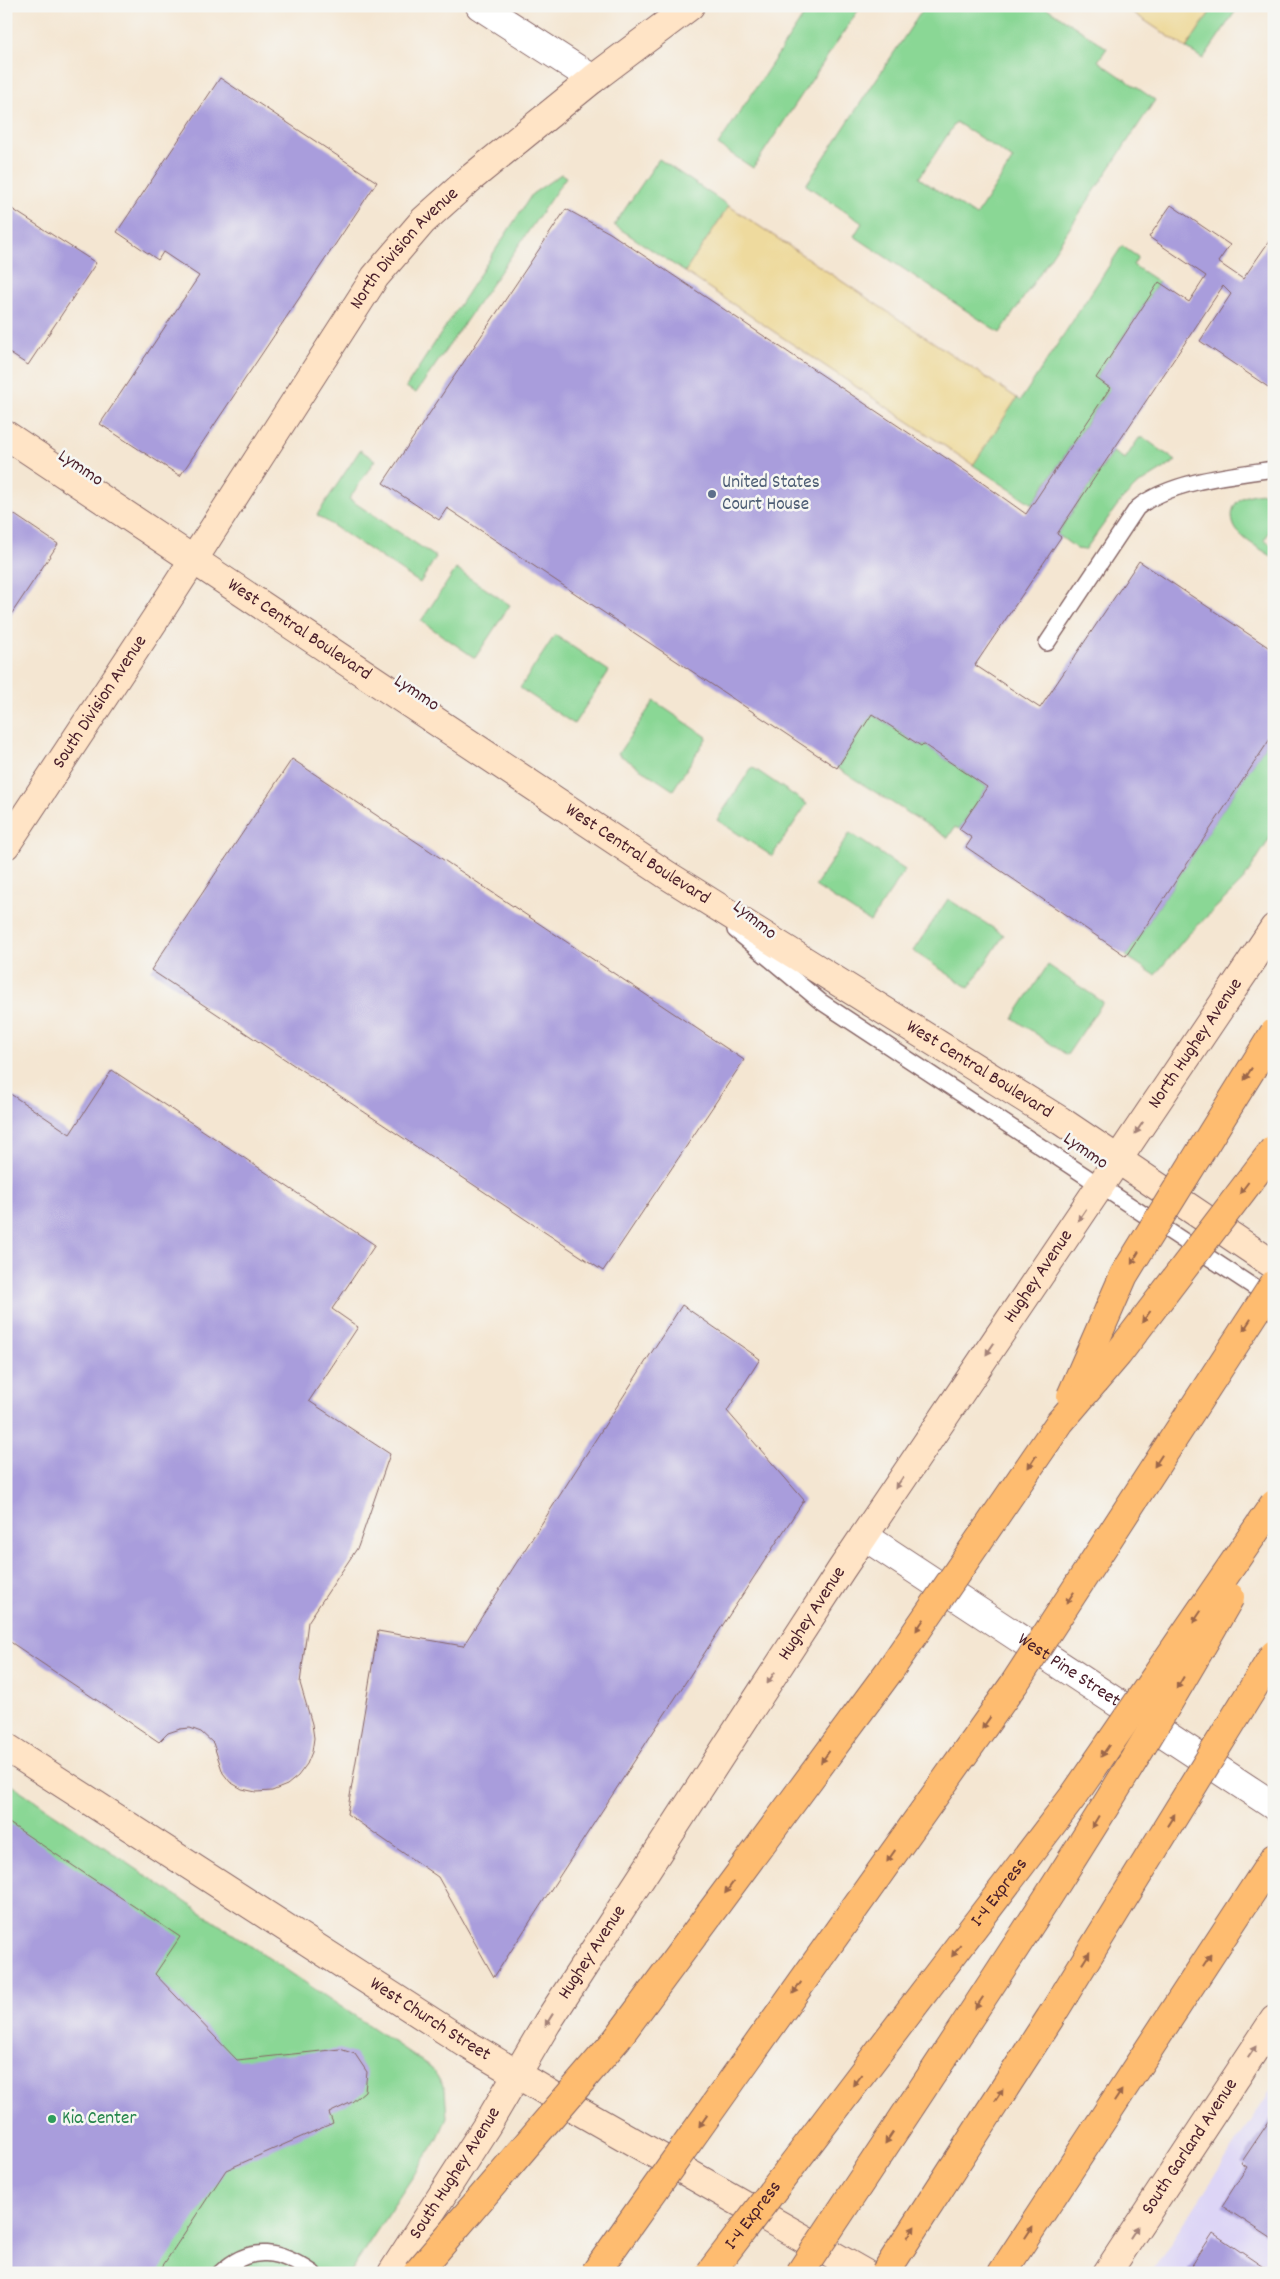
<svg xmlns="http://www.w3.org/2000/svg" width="1280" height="2279" viewBox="0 0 1280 2279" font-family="Dekko,sans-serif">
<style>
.built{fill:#ddd5f6}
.green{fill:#8ad795;stroke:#6a7b60;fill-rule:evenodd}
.sand{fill:#eeda9e;stroke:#9c7c64}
.building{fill:#a99ddc}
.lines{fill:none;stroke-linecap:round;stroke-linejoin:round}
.lane-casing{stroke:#866565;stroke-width:18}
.street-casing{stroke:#866565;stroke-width:30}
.secondary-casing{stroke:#866565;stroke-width:30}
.highway-casing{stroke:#866565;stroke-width:30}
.lane{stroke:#fff;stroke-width:15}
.street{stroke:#fff;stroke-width:28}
.secondary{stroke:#ffe4c6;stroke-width:28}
.highway{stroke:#febc70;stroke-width:28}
.highway-bridge-casing{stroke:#866565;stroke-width:30;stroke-linecap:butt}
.highway-bridge{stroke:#febc70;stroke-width:28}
.oneway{fill:#9b664a}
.oneway2{fill:#a48278}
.service-dot{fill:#5c6f8a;stroke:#f6f6f2;stroke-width:2}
.leisure-dot{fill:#2e9e5b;stroke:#f6f6f2;stroke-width:2}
.labels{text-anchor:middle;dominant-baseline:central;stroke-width:5;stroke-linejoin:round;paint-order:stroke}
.street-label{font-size:19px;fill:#4a1f2b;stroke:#f6f6f2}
.service-label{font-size:19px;fill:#4e5e75;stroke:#f6f6f2;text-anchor:start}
.leisure-label{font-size:19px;fill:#27864d;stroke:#f6f6f2;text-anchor:start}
</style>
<rect width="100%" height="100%" fill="#f6f6f2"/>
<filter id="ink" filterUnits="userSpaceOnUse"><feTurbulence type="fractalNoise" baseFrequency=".02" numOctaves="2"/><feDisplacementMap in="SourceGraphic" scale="10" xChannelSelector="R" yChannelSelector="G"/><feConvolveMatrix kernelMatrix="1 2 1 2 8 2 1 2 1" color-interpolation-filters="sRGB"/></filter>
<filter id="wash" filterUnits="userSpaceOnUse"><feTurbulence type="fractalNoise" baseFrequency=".0096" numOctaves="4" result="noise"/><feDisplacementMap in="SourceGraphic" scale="20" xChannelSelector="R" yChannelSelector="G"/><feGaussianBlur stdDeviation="1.12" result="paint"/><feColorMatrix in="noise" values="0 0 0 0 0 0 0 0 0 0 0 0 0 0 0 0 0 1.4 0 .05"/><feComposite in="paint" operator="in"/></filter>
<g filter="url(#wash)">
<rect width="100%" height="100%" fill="#f4e6d2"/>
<path class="built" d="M 1274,2085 L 1274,2273 L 1151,2273 L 1167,2248 Z"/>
<path class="green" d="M 810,6 L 861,6 L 753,168 L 718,145 Z
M 925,6 L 1044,6 L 1107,48 L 1098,61 L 1155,100 L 1000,333 L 854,236 L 862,223 L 806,185 ZM 956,122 L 1013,159 L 976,216 L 919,178 Z
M 1214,6 L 1239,6 L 1203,59 L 1186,48 Z
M 659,159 L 729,206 L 685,272 L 614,225 Z
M 561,174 L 566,177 L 416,393 L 406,387 L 532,194 Z
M 1122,246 L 1138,257 L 1133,265 L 1159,282 L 1096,378 L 1110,388 L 1032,504 L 973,465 L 1017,398 L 1020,401 Z
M 1139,438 L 1144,438 L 1176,461 L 1136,486 L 1119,503 L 1085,550 L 1077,549 L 1057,534 L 1113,452 L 1125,459 Z
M 360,450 L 375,460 L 349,499 L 436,557 L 420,583 L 317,515 Z
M 1274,492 L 1274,525 L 1264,540 L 1274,547 L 1274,558 C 1263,550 1248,543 1239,533 C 1228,522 1230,500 1247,496 C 1255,493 1265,493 1274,492 Z
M 456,569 L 510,605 L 475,658 L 421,621 Z
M 555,635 L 609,671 L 574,724 L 520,688 Z
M 654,701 L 707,737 L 673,790 L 618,754 Z
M 872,714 L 921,746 L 923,744 L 987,787 L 959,829 L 955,827 L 948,838 L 837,768 Z
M 1269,740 L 1274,743 L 1274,832 L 1242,882 L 1187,936 L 1155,975 L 1126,956 Z
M 752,767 L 807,804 L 772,856 L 717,820 Z
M 850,833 L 905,870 L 870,922 L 815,886 Z
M 948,899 L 1004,935 L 969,988 L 913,951 Z
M 1048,965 L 1103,1002 L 1067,1055 L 1013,1018 Z
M 6,1781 L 432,2068 L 445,2089 L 447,2118 L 437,2140 L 349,2273 L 6,2273 Z"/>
<path class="sand" d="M 1123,6 L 1214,6 L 1186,48 Z
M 729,206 L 1017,398 L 973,465 L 685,272 Z"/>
<g id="blocks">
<path class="building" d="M 220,78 L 377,182 L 180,476 L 100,424 L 199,276 L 163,252 L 158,260 L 117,232 Z
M 6,205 L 96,263 L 28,365 L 6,351 L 6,280 L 8,277 L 6,275 Z
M 1171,205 L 1230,245 L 1218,262 L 1243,279 L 1274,234 L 1274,391 L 1200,341 L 1231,294 L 1223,286 L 1057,534 L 1061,537 L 975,665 L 1040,708 L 1139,561 L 1274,651 L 1274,733 L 1126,956 L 966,847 L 972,838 L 959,829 L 987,787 L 923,744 L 921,746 L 872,714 L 837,768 L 447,508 L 439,520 L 383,483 L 566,209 L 610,233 L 967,472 L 1026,514 L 1110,388 L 1096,378 L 1159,282 L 1189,302 L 1206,276 L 1149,237 Z
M 6,509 L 58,544 L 6,622 Z
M 292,759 L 744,1060 L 603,1271 L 151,970 Z
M 112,1070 L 375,1245 L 332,1309 L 358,1327 L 309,1401 L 390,1454 L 358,1547 L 308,1622 L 300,1683 L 312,1724 L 314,1738 L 312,1752 L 307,1764 L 298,1776 L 287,1785 L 272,1791 L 256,1792 L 242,1789 L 230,1782 L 223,1773 L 213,1743 L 201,1732 L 190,1728 L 180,1729 L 168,1733 L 159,1742 L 6,1639 L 6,1091 L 70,1134 Z
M 682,1305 L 760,1359 L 727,1411 L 804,1500 L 494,1977 L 438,1877 L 347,1814 L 378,1631 L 463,1646 Z
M 6,1821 L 180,1937 L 155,1974 L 237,2060 L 340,2049 L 355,2054 L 367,2072 L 365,2091 L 352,2102 L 329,2113 L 333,2123 L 226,2170 L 158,2273 L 6,2273 Z
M 1274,2114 L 1274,2240 L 1222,2206 L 1247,2167 L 1241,2163 Z
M 1213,2233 L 1272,2273 L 1187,2273 Z"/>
</g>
</g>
<g filter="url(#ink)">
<use href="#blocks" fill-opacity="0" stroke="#866565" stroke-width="1"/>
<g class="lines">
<g class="lane-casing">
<path id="lane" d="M 1047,643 L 1137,508 C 1170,481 1232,475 1274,469
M 735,930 L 820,1001 L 1272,1299
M 220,2273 C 251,2243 281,2251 313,2273"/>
</g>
<g class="street-casing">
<g id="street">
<path d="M 480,6 L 593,79"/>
<path id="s1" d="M 864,1536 L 1274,1806"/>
</g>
</g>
<g class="secondary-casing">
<g id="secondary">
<path id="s2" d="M 6,435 L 667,875 L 1061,1121 L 1274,1265"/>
<path id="s3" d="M 6,845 L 156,618 L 375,277 L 423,221 L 471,178 L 593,79 L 690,6"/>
<path id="s4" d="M 6,1747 L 465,2043 L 574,2108 L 864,2273"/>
<path id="s5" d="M 392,2273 L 487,2125 L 547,2023 L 841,1570 L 1274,928"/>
<path id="s6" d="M 1107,2273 L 1274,2020"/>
</g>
</g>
<g class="highway-casing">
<path id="highway" d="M 1002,2273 L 1274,1858"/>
</g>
<use href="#lane" class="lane"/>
<use href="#street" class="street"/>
<use href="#secondary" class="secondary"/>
<use href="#highway" class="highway"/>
<g class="highway-bridge-casing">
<g id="highway-bridge">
<path d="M 1071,1396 L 1124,1275 L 1274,1033"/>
<path d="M 417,2273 L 617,2039 L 890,1670 L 1060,1422 L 1118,1354 L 1274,1149"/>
<path d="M 595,2273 L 1014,1684 L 1274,1284"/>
<path id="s7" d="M 710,2273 L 1075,1794 L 1274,1504"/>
<path d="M 800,2273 C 948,2050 1098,1830 1230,1597"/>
<path d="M 885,2273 L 1050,2018 L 1274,1654"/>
</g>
</g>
<use href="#highway-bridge" class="highway-bridge"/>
</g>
<defs><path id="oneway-solid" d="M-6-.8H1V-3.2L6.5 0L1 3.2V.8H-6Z" transform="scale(1.25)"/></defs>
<g class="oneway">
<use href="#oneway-solid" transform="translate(1248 1074) rotate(122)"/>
<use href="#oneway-solid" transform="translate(1244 1188) rotate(127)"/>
<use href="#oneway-solid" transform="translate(1135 1258) rotate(121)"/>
<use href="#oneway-solid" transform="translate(1146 1317) rotate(127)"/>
<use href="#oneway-solid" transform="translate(1247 1325) rotate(123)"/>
<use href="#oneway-solid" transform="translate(1158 1461) rotate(123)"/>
<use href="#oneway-solid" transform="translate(1032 1462) rotate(124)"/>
<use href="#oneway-solid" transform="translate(1070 1598) rotate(123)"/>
<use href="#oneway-solid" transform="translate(1197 1617) rotate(124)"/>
<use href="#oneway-solid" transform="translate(920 1625) rotate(124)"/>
<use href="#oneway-solid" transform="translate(1180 1683) rotate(121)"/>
<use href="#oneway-solid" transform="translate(986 1723) rotate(125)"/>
<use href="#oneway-solid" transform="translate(1105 1751) rotate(124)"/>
<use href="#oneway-solid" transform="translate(825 1757) rotate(126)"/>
<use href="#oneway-solid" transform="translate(1171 1820) rotate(-58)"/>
<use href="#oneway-solid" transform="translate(1095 1822) rotate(121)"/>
<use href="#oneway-solid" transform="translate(891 1856) rotate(125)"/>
<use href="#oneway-solid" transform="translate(729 1888) rotate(126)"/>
<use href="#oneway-solid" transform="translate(956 1951) rotate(127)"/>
<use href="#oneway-solid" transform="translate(1086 1958) rotate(-58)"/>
<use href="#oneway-solid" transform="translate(1207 1960) rotate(-57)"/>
<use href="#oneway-solid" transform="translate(797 1988) rotate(125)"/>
<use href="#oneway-solid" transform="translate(979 2003) rotate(124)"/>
<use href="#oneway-solid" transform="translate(857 2080) rotate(127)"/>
<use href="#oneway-solid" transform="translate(999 2095) rotate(-57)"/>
<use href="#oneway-solid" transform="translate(1118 2096) rotate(-57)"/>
<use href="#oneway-solid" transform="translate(703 2121) rotate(125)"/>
<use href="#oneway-solid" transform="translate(889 2138) rotate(124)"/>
<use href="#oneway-solid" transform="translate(911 2232) rotate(-57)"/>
<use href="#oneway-solid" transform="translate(1029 2232) rotate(-57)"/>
</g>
<g class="oneway2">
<use href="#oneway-solid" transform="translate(1139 1128) rotate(124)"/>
<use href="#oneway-solid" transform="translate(1082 1215) rotate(124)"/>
<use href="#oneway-solid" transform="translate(990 1349) rotate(124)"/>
<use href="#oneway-solid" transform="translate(899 1483) rotate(124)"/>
<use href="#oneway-solid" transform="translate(771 1678) rotate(123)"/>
<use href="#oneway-solid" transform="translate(549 2020) rotate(122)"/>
<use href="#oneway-solid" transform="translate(1252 2052) rotate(-56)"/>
<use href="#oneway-solid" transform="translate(1134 2232) rotate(-57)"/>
</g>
</g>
<circle class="service-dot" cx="712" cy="494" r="5"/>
<circle class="leisure-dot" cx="52" cy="2119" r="5"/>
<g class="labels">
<g class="street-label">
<text stroke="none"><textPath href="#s3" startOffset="718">North Division Avenue</textPath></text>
<text transform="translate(80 469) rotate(34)">Lymmo</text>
<text stroke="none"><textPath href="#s2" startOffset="352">West Central Boulevard</textPath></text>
<text transform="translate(416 694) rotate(34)">Lymmo</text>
<text stroke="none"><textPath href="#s3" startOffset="171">South Division Avenue</textPath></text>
<text stroke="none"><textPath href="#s2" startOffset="758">West Central Boulevard</textPath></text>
<text transform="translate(754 921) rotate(39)">Lymmo</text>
<text stroke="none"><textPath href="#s5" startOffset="1469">North Hughey Avenue</textPath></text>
<text stroke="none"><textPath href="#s2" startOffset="1162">West Central Boulevard</textPath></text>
<text transform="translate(1085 1152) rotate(35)">Lymmo</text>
<text stroke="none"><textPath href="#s5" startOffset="1188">Hughey Avenue</textPath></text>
<text stroke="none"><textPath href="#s5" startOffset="782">Hughey Avenue</textPath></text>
<text stroke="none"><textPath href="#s1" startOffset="245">West Pine Street</textPath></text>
<text stroke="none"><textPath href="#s7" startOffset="478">I-4 Express</textPath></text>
<text stroke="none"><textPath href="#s5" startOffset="378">Hughey Avenue</textPath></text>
<text stroke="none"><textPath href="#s4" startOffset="504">West Church Street</textPath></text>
<text stroke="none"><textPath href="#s6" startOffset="151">South Garland Avenue</textPath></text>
<text stroke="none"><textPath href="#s5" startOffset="118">South Hughey Avenue</textPath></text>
<text stroke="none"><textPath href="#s7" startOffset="72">I-4 Express</textPath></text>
</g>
<g class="service-label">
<text x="722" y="483">United States<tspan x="722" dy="22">Court House</tspan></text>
</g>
<g class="leisure-label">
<text x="62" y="2119">Kia Center</text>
</g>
</g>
<rect width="1280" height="2279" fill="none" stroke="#f6f6f2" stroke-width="25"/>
</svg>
